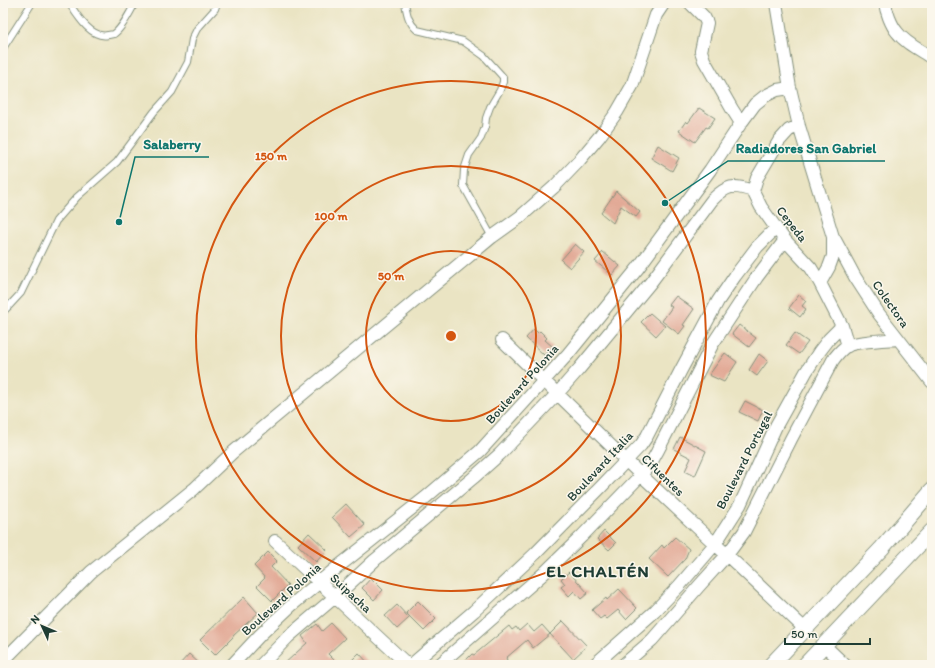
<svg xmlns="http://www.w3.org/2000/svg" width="935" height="668" viewBox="0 0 935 668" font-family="Itim,sans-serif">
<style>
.building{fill:#e2a995}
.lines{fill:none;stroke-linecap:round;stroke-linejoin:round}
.service-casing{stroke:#84907c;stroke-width:8}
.minor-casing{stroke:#84907c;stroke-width:14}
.tertiary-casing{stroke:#84907c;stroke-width:17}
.service{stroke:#fff;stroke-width:6}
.minor{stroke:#fff;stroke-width:12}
.tertiary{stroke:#fff;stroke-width:15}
.ring{fill:none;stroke:#d45610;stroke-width:2}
.labels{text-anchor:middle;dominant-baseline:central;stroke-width:3;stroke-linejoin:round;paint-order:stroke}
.street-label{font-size:13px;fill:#1f3d34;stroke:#fbf7ec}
.district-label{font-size:17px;font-weight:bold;letter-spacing:1px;fill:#1f3d34;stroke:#fbf7ec}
.centre{fill:#d45610;stroke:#fbf7ec;stroke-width:2}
.ring-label{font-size:12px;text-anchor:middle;font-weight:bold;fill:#d45610;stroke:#fbf7ec;stroke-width:3;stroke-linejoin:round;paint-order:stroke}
.leader{fill:none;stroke:#0f766e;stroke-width:1.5}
.callout-dot{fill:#0f766e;stroke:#fbf7ec;stroke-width:1.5}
.callout-label{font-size:14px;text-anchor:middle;font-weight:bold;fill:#0f766e;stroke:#fbf7ec;stroke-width:3;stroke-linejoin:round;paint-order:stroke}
</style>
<rect width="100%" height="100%" fill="#fbf7ec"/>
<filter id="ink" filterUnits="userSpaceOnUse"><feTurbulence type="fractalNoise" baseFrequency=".025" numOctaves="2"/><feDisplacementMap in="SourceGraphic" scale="8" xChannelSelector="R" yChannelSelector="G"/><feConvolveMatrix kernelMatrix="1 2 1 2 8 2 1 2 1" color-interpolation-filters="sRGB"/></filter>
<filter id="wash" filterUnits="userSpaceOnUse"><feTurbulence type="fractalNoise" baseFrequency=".012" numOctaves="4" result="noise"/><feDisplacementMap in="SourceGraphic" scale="16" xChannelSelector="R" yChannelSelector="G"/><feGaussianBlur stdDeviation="0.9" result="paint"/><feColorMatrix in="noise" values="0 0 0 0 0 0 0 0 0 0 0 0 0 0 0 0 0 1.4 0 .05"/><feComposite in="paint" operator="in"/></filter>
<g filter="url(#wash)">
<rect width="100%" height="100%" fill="#eae4c3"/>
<g id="blocks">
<path class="building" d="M 699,108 L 715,118 L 708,128 L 706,127 L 695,142 L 679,131 L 686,121 L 688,123 Z
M 658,145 L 679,158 L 672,171 L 651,158 Z
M 616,191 L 640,212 L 636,217 L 621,206 L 613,223 L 601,213 Z
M 575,244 L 584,252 L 570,268 L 561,260 Z
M 603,252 L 620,266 L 612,275 L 595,261 Z
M 799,295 L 806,301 L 802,306 L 806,309 L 800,317 L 789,308 Z
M 676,296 L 694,309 L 683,325 L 685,326 L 679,334 L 662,321 L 672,307 L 669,305 Z
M 650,313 L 665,326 L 656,336 L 641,322 Z
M 739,325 L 756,338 L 749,347 L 732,334 Z
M 534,329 L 538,333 L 540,331 L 547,338 L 545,340 L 553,347 L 544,355 L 526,338 Z
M 795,333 L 808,342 L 799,354 L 786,345 Z
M 725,353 L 737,362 L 724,382 L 709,375 Z
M 759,354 L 768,361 L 757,376 L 749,370 Z
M 745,401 L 763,410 L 758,421 L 739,412 Z
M 680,437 L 706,451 L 695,476 L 685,471 L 691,458 L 674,449 Z
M 346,504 L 365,525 L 351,537 L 332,517 Z
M 604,531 L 616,543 L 609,550 L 597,539 Z
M 309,533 L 327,550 L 316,562 L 298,545 Z
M 675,537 L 689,549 L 685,559 L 668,577 L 649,559 L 662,545 L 664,548 Z
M 268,552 L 277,561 L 271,567 L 288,585 L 272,601 L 257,586 L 265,578 L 254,566 Z
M 569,572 L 588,593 L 581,599 L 574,591 L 569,596 L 561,587 L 565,584 L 561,579 Z
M 371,578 L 383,590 L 374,600 L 362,588 Z
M 619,589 L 637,608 L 626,619 L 618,610 L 607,619 L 604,616 L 600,619 L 592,610 L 606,598 L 607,600 Z
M 244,597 L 258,613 L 233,636 L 233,637 L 215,655 L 200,640 Z
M 418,601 L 436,619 L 424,631 L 406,613 Z
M 397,605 L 409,618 L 397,629 L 385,616 Z
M 563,621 L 587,646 L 573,659 L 550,634 Z
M 331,623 L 345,638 L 328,654 L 339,665 L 283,665 L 307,643 L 302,636 L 317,624 L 322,631 Z
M 527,624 L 534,632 L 542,625 L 550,634 L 533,648 L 527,640 L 506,658 L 507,660 L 502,665 L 461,665 L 472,654 L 474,655 L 509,626 L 512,630 L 516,627 L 519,631 Z
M 359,653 L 370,665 L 347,665 Z
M 189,654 L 201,665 L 179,665 Z"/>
</g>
</g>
<g filter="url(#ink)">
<use href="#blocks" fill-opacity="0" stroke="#84907c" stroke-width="1"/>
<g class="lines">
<g class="service-casing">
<path id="service" d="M 69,3 C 77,15 91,39 108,35 C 109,35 113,34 114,34 C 121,29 131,11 135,3
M 405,3 C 407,14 408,22 417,30 L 463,41 L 484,56 L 503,77 L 503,82 L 500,90 L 490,107 L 486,118 L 485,127 L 481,138 L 469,155 L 464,170 L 463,185 L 492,237
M 3,48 L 32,3
M 3,312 L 9,306 L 21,293 L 56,221 L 77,197 L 117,162 L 154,112 L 172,92 L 188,62 L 192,39 L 197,29 L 215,9 L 217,3"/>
</g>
<g class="minor-casing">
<path id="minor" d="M 690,3 L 704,17 L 707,23 L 701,51 L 704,60 L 732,109 L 741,123
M 776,3 L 790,88 L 799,126 L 833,237 L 833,256 L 829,267 L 820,283
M 885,3 C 886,11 891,25 897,32 C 905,43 920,50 932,58
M 799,126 L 789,130 L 779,141 L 757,178 L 753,191 L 761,207 L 776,228 L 785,240 L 811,268 L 820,283 L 842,326 L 848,346
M 834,238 L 855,277 L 879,314 L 932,382
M 502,340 L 641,475 L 715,544 L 727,555 L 805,629
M 275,541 L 408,665
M 824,645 L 845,665
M 3,661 L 91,572 L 194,489 L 232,453 L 269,422 L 492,237 L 520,217 L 554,187 L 578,162 L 599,137 L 617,112 L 632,86 L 656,15 L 664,3
M 232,665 L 260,635 L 293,604 L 339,566 L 425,498 L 480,451 L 568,354 L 638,268 L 710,170 L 741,123 L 755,104 L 765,96 L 777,90 L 790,88
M 261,665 L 288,637 L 302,625 L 335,597 L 375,560 L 473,478 L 500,454 L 557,394 L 579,369 L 651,282 L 712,200 C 727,185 733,184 753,191
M 411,665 L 474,611 L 535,554 L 601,487 L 641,445 L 647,436 L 681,370 L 718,301 L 735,276 L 757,247 L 776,228
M 439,665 L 543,574 L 582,536 L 641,475 L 651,463 L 657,452 L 712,345 L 757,277 L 785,240
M 594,665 L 654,612 L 679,586 L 715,544 L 740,505 L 776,426 L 806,372 L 819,352 L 829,339 L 842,326
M 623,665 L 652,640 L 699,586 L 727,555 L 744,532 L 791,439 L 833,360 C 837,355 841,349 847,346 C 856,341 887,340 898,339"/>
</g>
<g class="tertiary-casing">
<path id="tertiary" d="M 771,665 L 882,548 L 932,490
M 805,665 L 932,531"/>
</g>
<use href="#service" class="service"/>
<use href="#minor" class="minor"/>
<use href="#tertiary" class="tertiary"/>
</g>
</g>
<g class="ring">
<circle cx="451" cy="336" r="85"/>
<circle cx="451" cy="336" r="170"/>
<circle cx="451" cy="336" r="255"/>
</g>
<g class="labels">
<g class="street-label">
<text transform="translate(792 224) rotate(52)">Cepeda</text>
<text transform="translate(891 304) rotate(55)">Colectora</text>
<text transform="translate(522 384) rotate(-48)">Boulevard Polonia</text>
<text transform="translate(744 460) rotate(-63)">Boulevard Portugal</text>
<text transform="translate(600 466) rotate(-47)">Boulevard Italia</text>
<text transform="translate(663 475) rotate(44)">Cifuentes</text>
<text transform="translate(351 593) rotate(43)">Suipacha</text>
<text transform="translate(281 599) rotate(-42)">Boulevard Polonia</text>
</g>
<g class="district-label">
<text x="598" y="571">EL CHALTÉN</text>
</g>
</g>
<circle cx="451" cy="336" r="6" class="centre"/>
<g class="ring-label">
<text x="271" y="160">150 m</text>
<text x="331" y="220">100 m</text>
<text x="391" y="280">50 m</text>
</g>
<path class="leader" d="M119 222L135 157H209M665 203L728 161H885"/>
<g class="callout-dot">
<circle cx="119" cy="222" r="4"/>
<circle cx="665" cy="203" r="4"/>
</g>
<g class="callout-label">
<text x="172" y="149">Salaberry</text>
<text x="806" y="153">Radiadores San Gabriel</text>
</g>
<rect width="935" height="668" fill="none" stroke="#fbf7ec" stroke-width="16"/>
<g transform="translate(42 626) rotate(314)" stroke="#fbf7ec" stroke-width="3" paint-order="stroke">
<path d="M0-3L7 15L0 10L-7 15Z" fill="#1f3d34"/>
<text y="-6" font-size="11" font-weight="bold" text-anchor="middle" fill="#1f3d34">N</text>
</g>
<path d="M785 638v6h85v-6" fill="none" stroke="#1f3d34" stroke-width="2"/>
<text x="791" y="638" font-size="12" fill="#1f3d34" stroke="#fbf7ec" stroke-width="3" paint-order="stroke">50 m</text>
</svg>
